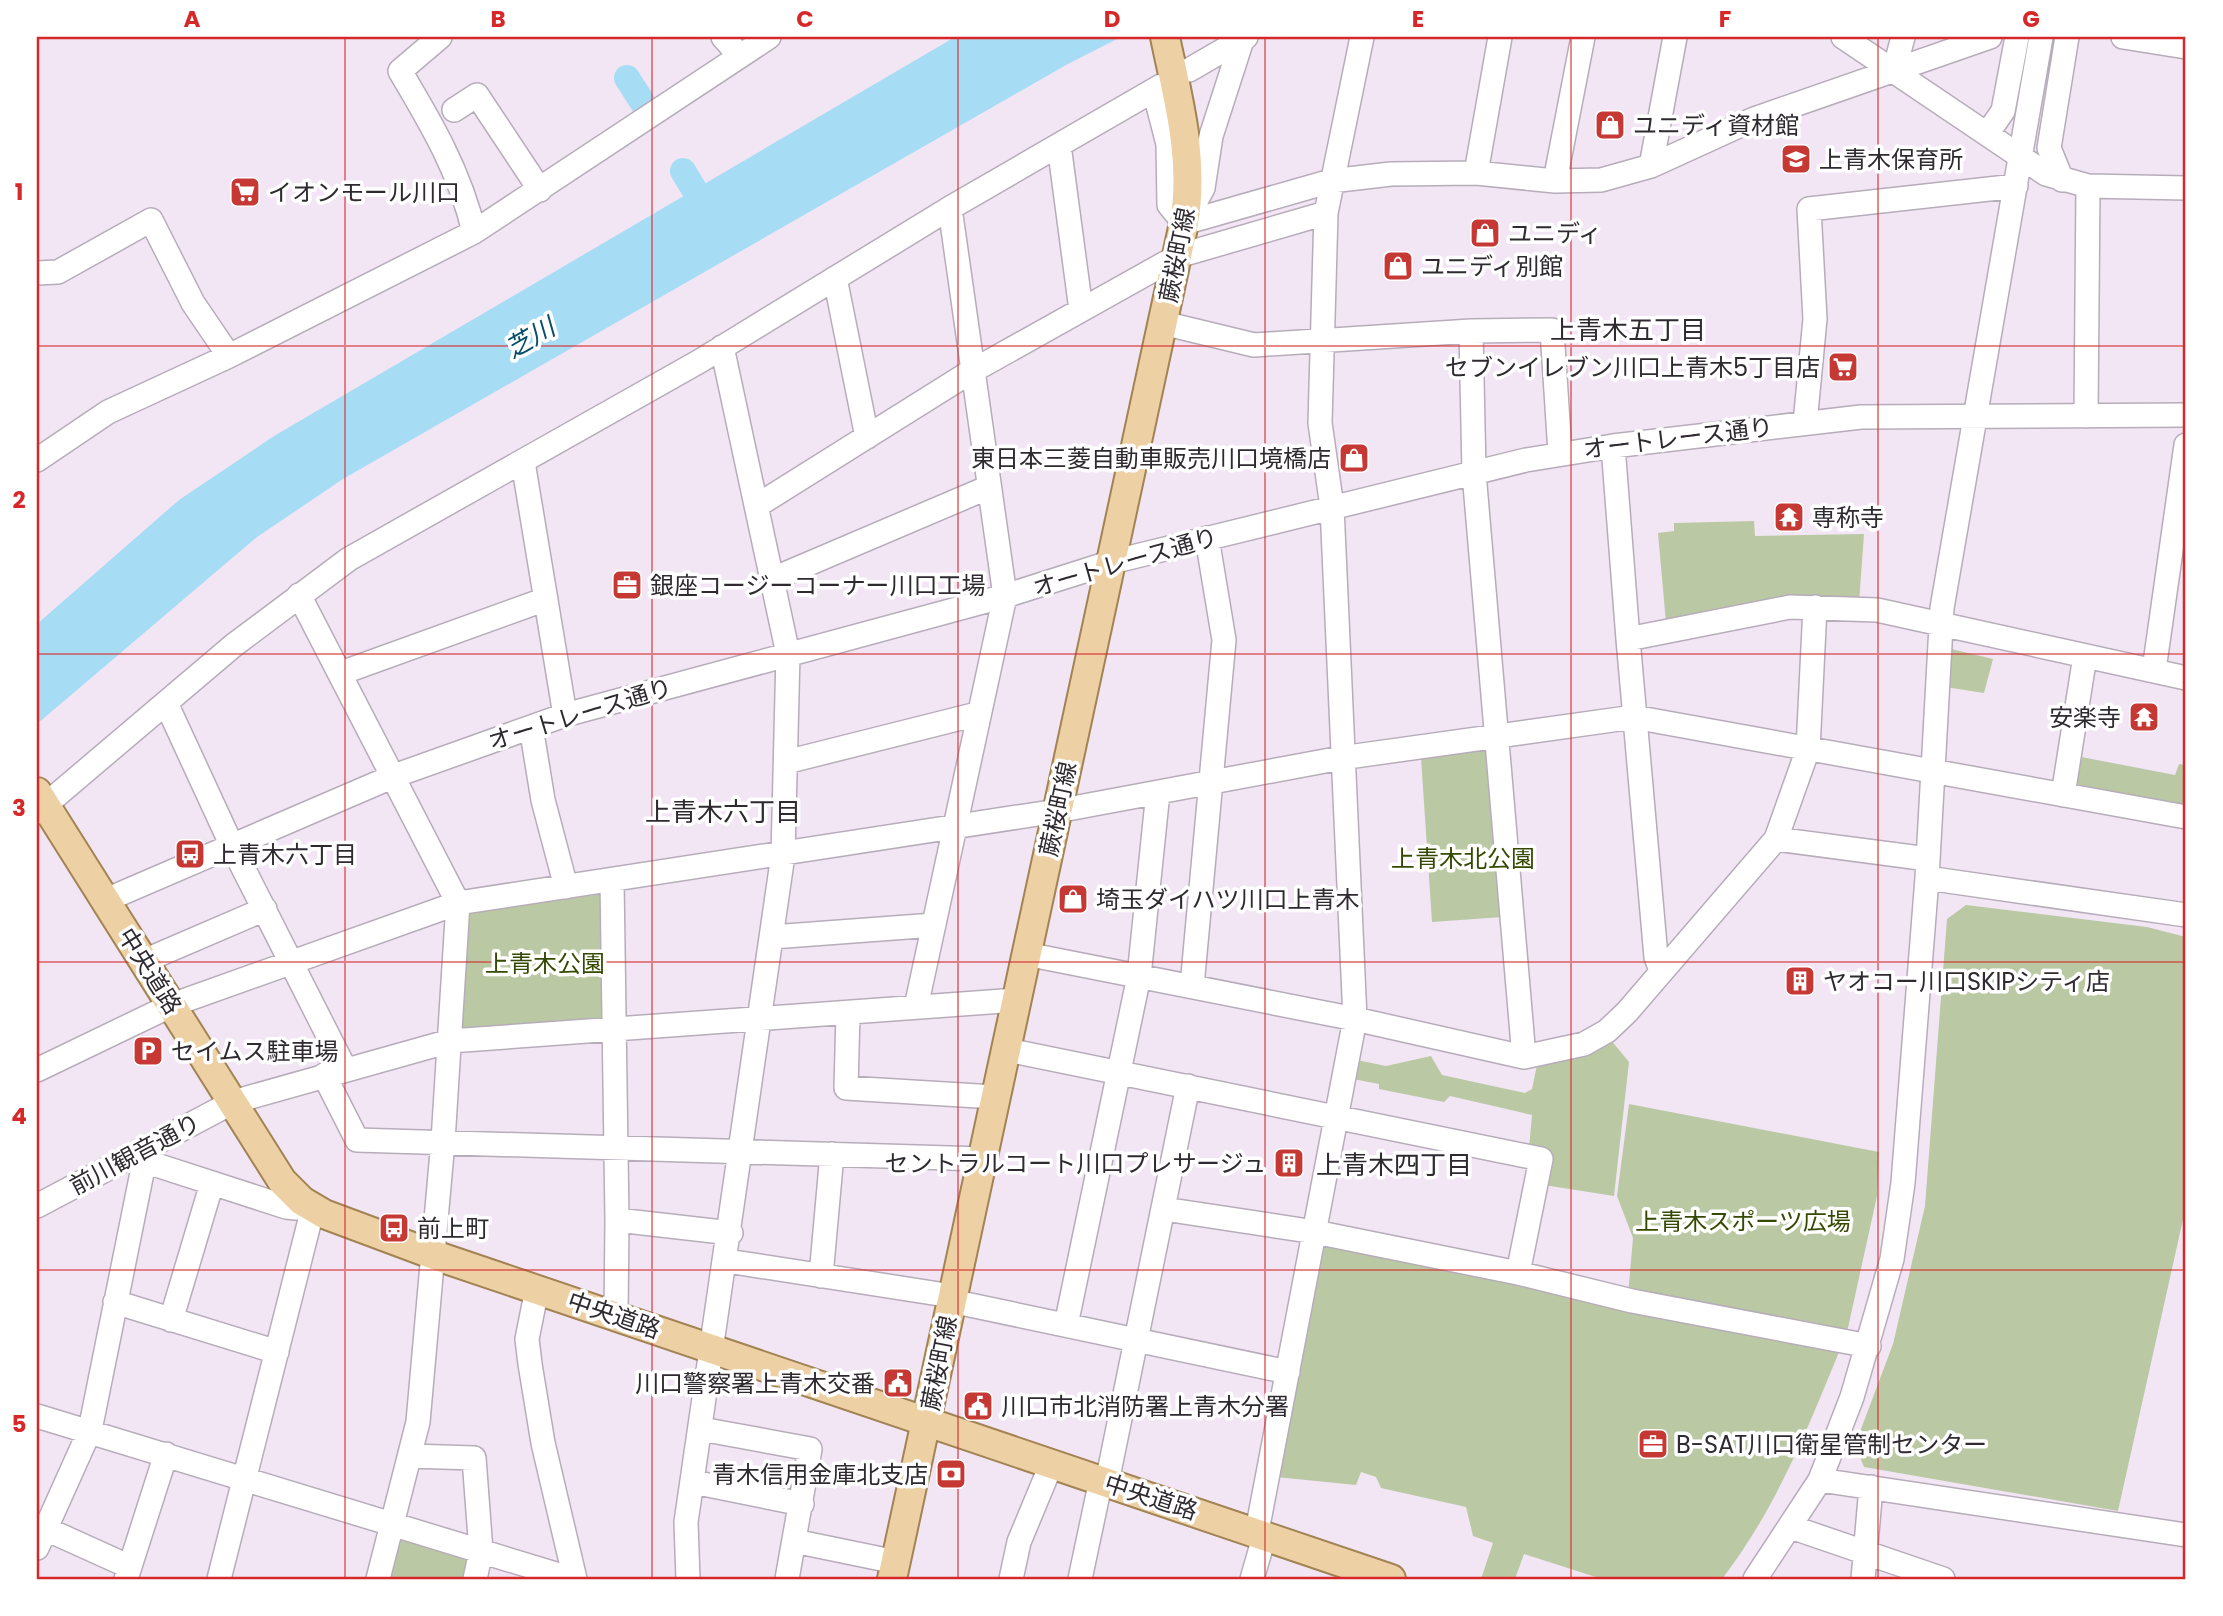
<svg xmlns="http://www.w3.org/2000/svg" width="2223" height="1616" viewBox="0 0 2223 1616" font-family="Poppins,'Noto Sans JP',sans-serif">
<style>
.green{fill:#bac9a3}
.water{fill:#a7dcf5}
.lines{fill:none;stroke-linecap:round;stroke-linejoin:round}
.river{stroke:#a7dcf5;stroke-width:26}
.minor-casing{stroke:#b7acba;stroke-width:26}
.major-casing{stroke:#a28354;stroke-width:32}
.minor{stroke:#fff;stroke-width:23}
.major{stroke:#edd1a4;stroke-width:28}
.grid{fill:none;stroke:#d62828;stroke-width:2;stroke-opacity:0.55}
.labels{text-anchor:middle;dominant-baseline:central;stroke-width:7;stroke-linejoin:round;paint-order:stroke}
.poi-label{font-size:24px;fill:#2e2a30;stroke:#fff;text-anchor:start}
.street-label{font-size:24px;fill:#2e2a30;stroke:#fff}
.park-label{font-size:24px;fill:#354900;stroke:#fff}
.neighbourhood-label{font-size:26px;fill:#2e2a30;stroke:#fff}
.water-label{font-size:26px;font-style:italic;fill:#064f68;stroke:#fff}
.neatline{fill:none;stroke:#d62828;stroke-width:2.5}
.grid-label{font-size:23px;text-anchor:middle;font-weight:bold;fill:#d62828}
</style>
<rect width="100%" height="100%" fill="#f2e6f5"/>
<path class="green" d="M 1754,521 L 1755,536 L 1864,534 L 1859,603 L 1666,623 L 1658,533 L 1674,531 L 1674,523 Z
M 1947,648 L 1993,659 L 1984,693 L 1945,687 Z
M 1485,749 L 1491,753 L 1503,917 L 1432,922 L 1421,758 Z
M 2076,756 L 2175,775 L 2179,764 L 2186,765 L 2186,806 L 2071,785 Z
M 602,894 L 607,1013 L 600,1021 L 463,1030 L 458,1021 L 468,912 Z
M 1966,905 L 2147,927 L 2186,937 L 2186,1206 L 2118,1511 L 1864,1467 L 1855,1445 L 1893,1344 L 1925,1206 L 1947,919 Z
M 1610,1039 L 1629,1062 L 1614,1196 L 1544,1185 L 1529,1148 L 1532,1115 L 1450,1096 L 1444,1102 L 1379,1089 L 1379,1084 L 1353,1079 L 1357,1060 L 1386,1066 L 1431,1056 L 1442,1075 L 1525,1093 L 1532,1089 L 1538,1060 Z
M 1629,1104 L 1879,1152 L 1877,1196 L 1846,1337 L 1628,1295 L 1633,1238 L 1617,1196 Z
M 1329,1242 L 1841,1347 C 1808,1428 1776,1509 1722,1579 L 1602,1579 L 1524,1554 L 1515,1579 L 1481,1579 L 1493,1543 L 1473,1536 L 1466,1507 L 1381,1488 L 1376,1477 L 1361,1472 L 1356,1485 L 1276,1477 L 1320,1249 Z
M 393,1536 L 470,1555 L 469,1579 L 384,1579 Z"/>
<path class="water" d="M 955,37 L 1121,37 L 1066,65 L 343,479 L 257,537 L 37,724 L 37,624 L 179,500 L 274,436 Z"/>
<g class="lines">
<path class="river" d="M 627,78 L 643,103
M 683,171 L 712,219"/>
<g class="minor-casing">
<path id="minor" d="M 440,37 L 400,71 C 431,123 460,172 474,232
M 723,37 L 740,56
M 1843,37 L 2046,174 L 2088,186 L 2186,188
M 2123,37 L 2186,47
M 1189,70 L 1246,37
M 1894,71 L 1903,37
M 1154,90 L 1168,144 L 1169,205 L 1184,223 L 1203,188 L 1211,136 L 1242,40
M 454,110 L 477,95 L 540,190
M 1987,134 L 2003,111 L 2017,37
M 1059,145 L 1081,310
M 1651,166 L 1675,37
M 1476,173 L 1500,37
M 2062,180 L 2049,148 L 2067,37
M 1555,181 L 1583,37
M 1184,223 L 1331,181 L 1391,174 L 1476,173 L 1555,181 L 1601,180 L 1651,166 L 1754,119 L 1990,37
M 37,273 L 58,272 L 151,220 L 193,303 L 229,356
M 835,278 L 867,437
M 1163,323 L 1254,345 L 1471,331 L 1552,330 L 1560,453
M 1471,331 L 1474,473 L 1524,1057
M 2086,416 L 2088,186
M 1805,423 L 1815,319 L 1809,209 L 2016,186
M 1613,446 L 1628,639
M 37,460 L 108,412 L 229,356 L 474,232 L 769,37
M 523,462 L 565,715
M 758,505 L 967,374 L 1178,256 L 1326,213
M 773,579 L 989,487
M 299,595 L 458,903 L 443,1141 L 418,1422 L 378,1579
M 2154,670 L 2186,445
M 341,673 L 546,599
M 166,703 L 232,846 L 345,1069
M 531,727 L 543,800 L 566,887
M 786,762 L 977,714
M 2063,795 L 2085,656
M 37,812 L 234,645 L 349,559 L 700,361 L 950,208 L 1161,86
M 1776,839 L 1928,859
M 1927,878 L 2186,915
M 612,880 L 617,1220 L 616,1316
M 106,900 L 394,776 L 565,715 L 1005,596 L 1112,562 L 1526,460 L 1613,446 L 1861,417 L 2186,415
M 772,937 L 934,925
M 1026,954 L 1355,1019 L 1524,1057 L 1584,1044 L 1607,1031 L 1627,1012 L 1776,839 L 1808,749 L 1815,607
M 144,961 L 265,909
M 1661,971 L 1656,957 L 1628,639 L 1790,607 L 1877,610 L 2186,678
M 1192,986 L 1224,640 L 1207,538
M 916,1007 L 1005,596 L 950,208
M 848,1013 L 846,1088 L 995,1097
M 1007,1050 L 1541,1159 L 1518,1273 L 1315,1232 L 1164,1209
M 37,1070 L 172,1005 L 458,903 L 1057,811 L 1341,758 L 1634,717 L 2186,817
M 324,1075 L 357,1140 L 982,1159
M 144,1161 L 286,1207 L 296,1208 L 302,1201
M 37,1206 L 233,1102 L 450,1041 L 1017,1000
M 617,1220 L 731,1233
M 727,1261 L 952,1296
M 1518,1273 L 1632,1301 L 1869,1346
M 821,1276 L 832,1154
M 537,1289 L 527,1339 L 530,1364 L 543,1443 L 575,1579
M 951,1301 L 1288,1372
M 115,1302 L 277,1352
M 171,1320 L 212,1183
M 1066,1325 L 1139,976 L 1158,792
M 37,1416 L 572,1579
M 701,1429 L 810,1449 L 787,1579
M 410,1456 L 474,1458 L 481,1551 L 475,1579
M 1820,1480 L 2186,1535
M 693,1482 L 802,1504
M 1107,1482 L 1188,1086
M 1791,1527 L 1943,1579
M 46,1529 L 130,1567
M 1257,1531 L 1355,1019 L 1332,507 L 1320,423 L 1326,213 L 1362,37
M 794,1541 L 896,1562
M 37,1548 L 90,1430 L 147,1148
M 126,1579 L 166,1454
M 219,1579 L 313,1208
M 688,1579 L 686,1522 L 783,855 L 788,654 L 722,347
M 1011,1579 L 1019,1542 L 1051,1465
M 1080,1579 L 1101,1480
M 1252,1579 L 1265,1534
M 1755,1579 L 1820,1480 L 1852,1397 L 1892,1259 L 1903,1183 L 1927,878 L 1942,608 L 2041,37
M 1863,1579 L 1871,1487"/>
</g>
<g class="major-casing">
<path id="major" d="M 37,792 L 282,1181 L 302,1201 L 324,1214 L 434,1255 L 1391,1579
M 892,1579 L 1184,223 C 1195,160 1178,99 1165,37"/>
</g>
<use href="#minor" class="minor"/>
<use href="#major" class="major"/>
</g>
<path class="grid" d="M 345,37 L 345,1579M 652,37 L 652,1579M 958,37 L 958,1579M 1265,37 L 1265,1579M 1571,37 L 1571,1579M 1878,37 L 1878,1579M 37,346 L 2186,346M 37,654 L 2186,654M 37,962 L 2186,962M 37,1270 L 2186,1270"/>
<defs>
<g id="shop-square" transform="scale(1.575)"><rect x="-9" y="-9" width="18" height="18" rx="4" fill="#c63833" stroke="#fff"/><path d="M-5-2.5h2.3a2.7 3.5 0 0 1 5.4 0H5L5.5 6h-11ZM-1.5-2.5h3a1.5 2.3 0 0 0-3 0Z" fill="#fff"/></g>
<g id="school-square" transform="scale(1.575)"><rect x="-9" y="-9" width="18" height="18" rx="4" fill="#c63833" stroke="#fff"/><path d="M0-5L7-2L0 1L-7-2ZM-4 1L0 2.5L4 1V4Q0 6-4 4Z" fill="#fff"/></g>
<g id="supermarket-square" transform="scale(1.575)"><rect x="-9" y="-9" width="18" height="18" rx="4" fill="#c63833" stroke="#fff"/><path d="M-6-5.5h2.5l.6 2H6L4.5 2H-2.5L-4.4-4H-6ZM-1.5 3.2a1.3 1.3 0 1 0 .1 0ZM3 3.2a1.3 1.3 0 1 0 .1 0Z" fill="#fff"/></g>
<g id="temple-square" transform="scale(1.575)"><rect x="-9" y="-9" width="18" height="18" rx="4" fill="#c63833" stroke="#fff"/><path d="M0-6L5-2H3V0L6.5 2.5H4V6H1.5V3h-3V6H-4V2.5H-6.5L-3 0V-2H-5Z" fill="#fff"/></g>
<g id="office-square" transform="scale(1.575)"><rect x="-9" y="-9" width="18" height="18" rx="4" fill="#c63833" stroke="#fff"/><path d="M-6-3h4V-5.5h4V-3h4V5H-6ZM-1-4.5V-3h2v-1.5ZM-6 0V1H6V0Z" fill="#fff"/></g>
<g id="bus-square" transform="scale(1.575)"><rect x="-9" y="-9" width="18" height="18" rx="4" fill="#c63833" stroke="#fff"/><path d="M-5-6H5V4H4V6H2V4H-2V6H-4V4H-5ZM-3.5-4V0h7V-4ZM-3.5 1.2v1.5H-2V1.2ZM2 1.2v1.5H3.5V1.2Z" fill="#fff"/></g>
<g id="building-square" transform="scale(1.575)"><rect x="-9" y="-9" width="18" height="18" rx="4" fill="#c63833" stroke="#fff"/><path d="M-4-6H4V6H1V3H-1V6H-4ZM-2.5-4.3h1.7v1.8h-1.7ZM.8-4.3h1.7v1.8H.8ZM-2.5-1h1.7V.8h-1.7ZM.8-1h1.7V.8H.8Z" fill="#fff"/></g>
<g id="parking-square" transform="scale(1.575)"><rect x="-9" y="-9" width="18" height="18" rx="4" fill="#c63833" stroke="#fff"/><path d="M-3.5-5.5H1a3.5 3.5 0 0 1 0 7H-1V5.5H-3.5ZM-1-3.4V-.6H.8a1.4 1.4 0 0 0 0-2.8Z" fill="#fff"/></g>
<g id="civic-square" transform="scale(1.575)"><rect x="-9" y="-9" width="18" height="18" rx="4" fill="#c63833" stroke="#fff"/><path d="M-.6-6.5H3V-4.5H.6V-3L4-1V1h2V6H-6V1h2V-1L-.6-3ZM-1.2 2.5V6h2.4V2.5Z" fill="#fff"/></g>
<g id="bank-square" transform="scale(1.575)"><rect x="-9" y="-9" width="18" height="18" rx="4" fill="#c63833" stroke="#fff"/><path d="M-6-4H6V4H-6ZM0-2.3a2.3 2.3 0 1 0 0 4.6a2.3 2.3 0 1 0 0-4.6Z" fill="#fff"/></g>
</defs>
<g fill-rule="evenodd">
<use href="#shop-square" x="1610" y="125"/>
<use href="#school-square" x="1796" y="159"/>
<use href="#supermarket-square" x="245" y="192"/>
<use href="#shop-square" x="1485" y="233"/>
<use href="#shop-square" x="1398" y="266"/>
<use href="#supermarket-square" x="1843" y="367"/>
<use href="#shop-square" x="1354" y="458"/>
<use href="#temple-square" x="1789" y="517"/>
<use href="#office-square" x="627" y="585"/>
<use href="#temple-square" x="2144" y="717"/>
<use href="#bus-square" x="190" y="854"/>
<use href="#shop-square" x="1073" y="899"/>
<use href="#building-square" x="1800" y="981"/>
<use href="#parking-square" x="148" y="1051"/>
<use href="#building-square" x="1289" y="1163"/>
<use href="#bus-square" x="394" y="1228"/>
<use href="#civic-square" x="898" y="1383"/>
<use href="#civic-square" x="978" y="1406"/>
<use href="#office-square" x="1653" y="1444"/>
<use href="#bank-square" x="951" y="1474"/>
</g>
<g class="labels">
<g class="poi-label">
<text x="1633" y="125">ユニディ資材館</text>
<text x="1819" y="159">上青木保育所</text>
<text x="268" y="192">イオンモール川口</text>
<text x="1508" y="233">ユニディ</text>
<text x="1421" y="266">ユニディ別館</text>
<text x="1820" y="367" text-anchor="end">セブンイレブン川口上青木5丁目店</text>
<text x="1331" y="458" text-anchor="end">東日本三菱自動車販売川口境橋店</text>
<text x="1812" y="517">専称寺</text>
<text x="650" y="585">銀座コージーコーナー川口工場</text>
<text x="2121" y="717" text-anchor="end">安楽寺</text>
<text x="213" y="854">上青木六丁目</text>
<text x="1096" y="899">埼玉ダイハツ川口上青木</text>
<text x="1823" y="981">ヤオコー川口SKIPシティ店</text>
<text x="171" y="1051">セイムス駐車場</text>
<text x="1266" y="1163" text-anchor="end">セントラルコート川口プレサージュ</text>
<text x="417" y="1228">前上町</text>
<text x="875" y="1383" text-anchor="end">川口警察署上青木交番</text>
<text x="1001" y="1406">川口市北消防署上青木分署</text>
<text x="1676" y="1444">B-SAT川口衛星管制センター</text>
<text x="928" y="1474" text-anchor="end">青木信用金庫北支店</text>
</g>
<g class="street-label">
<text transform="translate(1177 255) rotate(-79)">蕨桜町線</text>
<text transform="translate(1678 438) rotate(-7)">オートレース通り</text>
<text transform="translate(1125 562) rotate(-16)">オートレース通り</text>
<text transform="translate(580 714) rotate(-17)">オートレース通り</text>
<text transform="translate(1058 809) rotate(-78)">蕨桜町線</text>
<text transform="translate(150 971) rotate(58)">中央道路</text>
<text transform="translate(135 1154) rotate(-28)">前川観音通り</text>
<text transform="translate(614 1315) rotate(19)">中央道路</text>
<text transform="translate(939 1363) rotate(-79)">蕨桜町線</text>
<text transform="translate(1151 1497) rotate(18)">中央道路</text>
</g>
<g class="park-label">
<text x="1463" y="858">上青木北公園</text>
<text x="545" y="963">上青木公園</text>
<text x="1743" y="1221">上青木スポーツ広場</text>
</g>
<g class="neighbourhood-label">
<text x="1628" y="330">上青木五丁目</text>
<text x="723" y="812">上青木六丁目</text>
<text x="1394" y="1165">上青木四丁目</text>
</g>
<g class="water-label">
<text transform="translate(530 338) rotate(-30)">芝川</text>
</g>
</g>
<rect width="2223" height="1616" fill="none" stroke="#ffffff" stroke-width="77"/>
<rect x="38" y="38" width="2146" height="1540" class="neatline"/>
<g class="grid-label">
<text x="192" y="27">A</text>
<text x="498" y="27">B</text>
<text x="805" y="27">C</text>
<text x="1112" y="27">D</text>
<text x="1418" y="27">E</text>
<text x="1725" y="27">F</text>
<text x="2031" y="27">G</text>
<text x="19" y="200">1</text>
<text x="19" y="508">2</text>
<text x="19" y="816">3</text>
<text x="19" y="1124">4</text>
<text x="19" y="1432">5</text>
</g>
</svg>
